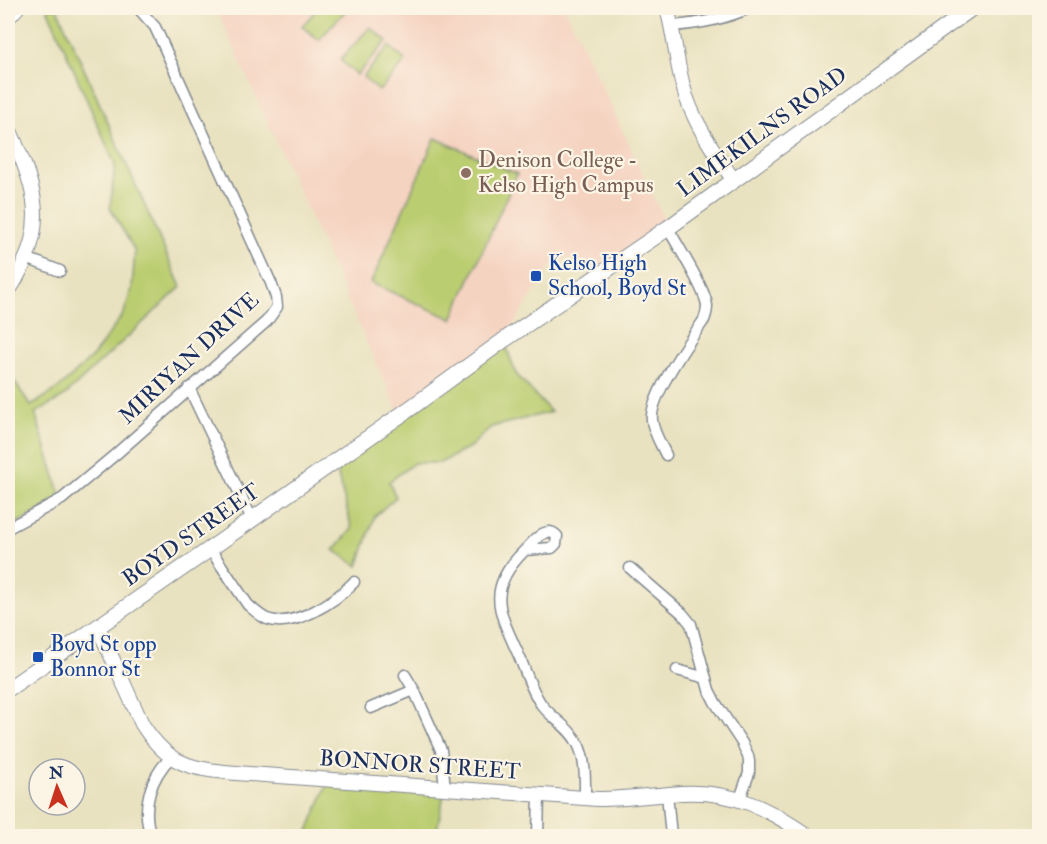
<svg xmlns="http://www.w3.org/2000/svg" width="1047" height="844" viewBox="0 0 1047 844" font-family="'IM FELL Double Pica',serif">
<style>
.built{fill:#f5d3c1}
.green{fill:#bbcd71;stroke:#6b7e68;stroke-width:1.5}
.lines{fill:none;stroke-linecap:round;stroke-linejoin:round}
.minor-casing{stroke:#82888f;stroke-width:13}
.tertiary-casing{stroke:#82888f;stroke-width:16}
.secondary-casing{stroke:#82888f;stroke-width:17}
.minor{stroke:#fff;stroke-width:10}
.tertiary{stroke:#fff;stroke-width:14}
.secondary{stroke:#fff;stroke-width:15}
.education-dot{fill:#8d6e63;stroke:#fcf5e5;stroke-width:2}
.transit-dot{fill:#1a4fb4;stroke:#fcf5e5;stroke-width:2}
.labels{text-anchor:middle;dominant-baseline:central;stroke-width:4.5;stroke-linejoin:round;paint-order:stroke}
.street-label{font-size:22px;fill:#1b2f5e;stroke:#fcf5e5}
.education-label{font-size:22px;fill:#785e54;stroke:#fcf5e5;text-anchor:start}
.transit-label{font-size:22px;fill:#164399;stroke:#fcf5e5;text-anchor:start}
</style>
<rect width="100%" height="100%" fill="#fcf5e5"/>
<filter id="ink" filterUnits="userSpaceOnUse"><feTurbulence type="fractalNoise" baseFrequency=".0167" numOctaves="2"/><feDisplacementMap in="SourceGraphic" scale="12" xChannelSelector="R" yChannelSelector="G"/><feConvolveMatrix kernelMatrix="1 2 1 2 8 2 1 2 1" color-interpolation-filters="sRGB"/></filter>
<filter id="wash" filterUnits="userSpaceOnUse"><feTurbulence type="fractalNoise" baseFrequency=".008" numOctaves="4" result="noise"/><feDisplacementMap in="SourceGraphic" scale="24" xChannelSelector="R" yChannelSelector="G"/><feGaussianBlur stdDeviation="1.35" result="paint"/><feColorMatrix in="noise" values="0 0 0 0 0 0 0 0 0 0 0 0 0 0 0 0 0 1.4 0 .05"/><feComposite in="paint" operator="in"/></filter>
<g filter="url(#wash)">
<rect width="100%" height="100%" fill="#e9e2c0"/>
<path class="built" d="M 216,8 L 565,8 L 668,228 L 595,279 L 581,263 L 577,260 L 567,258 L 556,261 L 548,270 L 504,340 L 400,416 Z"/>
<path class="green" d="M 47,8 L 57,8 L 181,287 L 62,398 L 35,413 L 62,499 L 8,528 L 8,372 L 31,406 L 59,388 L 94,355 L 124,313 L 132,288 L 135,251 L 110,208 L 115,165 Z
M 318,8 L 348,8 L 319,40 L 302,26 Z
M 370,27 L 387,41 L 357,75 L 340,60 Z
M 389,46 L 406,61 L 379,91 L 363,77 Z
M 435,138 L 517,174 L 452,319 L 371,283 Z
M 504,340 L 516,374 L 551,412 L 491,427 L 470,447 L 440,463 L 414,463 L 389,482 L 396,497 L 375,516 L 358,566 L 334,550 L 352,529 L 335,464 Z
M 329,780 L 445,788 L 436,836 L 306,836 Z"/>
</g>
<g filter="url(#ink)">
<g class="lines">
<g class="minor-casing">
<path id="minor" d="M 672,26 C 698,24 725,19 749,8
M 26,258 L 60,271
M 189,388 L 252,519
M 666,455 C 661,444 653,432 652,420 C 649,397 690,340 704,320 C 706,315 707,311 707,306 C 706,290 677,245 668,228
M 8,528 L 62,499 L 116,454 L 267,321 L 277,307 L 276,297 L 271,283 L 161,40 L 155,27 L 138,8
M 210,549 L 248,605 C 254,610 260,616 267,619 C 294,629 336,601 354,582
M 525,550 L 552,548 L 556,544 L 557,536 C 545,524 533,543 524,551 C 484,591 500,613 520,658 C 526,673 532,691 541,704 C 552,719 570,727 578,744 C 586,760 585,781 585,798
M 630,568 L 682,613 L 691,624 L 709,690 L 715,702 L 742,743 L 748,756 L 749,761 L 749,773 L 740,799
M 677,670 L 706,678
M 405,675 L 414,690 L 441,750 L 445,788
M 371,708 L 414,690
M 667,794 L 671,836
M 151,836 C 141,808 150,778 171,757
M 538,836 L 539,795"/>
</g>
<g class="tertiary-casing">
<path id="tertiary" d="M 667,8 C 674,33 676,60 683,86 C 692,121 714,151 734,181
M 8,18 L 17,8
M 8,126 C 29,175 49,214 22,267 C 18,275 14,284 8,291
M 98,627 L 142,724 C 168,765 190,769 236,773 L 598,799 C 626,799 653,795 681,793 C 733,790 767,808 808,836"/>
</g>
<g class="secondary-casing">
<path id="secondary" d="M 8,689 L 210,549 L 412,407 L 504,340 L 668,228 L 972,8"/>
</g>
<use href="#minor" class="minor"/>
<use href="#tertiary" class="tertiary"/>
<use href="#secondary" class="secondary"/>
</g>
</g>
<circle class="education-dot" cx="466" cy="173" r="6"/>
<g class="transit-dot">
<rect x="530" y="270" width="12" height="12" rx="3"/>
<rect x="32" y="651" width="12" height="12" rx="3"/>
</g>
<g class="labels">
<g class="street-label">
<text transform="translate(762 132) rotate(-36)">LIMEKILNS ROAD</text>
<text transform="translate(189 358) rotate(-43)">MIRIYAN DRIVE</text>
<text transform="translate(191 535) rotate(-35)">BOYD STREET</text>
<text transform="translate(420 765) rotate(4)">BONNOR STREET</text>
</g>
<g class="education-label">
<text x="478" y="160">Denison College -<tspan x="478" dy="25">Kelso High Campus</tspan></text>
</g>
<g class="transit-label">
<text x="548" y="263">Kelso High<tspan x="548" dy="25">School, Boyd St</tspan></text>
<text x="50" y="644">Boyd St opp<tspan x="50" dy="25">Bonnor St</tspan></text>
</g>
</g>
<rect width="1047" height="844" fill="none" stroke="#fcf5e5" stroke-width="30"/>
<g transform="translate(57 787) rotate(357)"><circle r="28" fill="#fcf5e5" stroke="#a2a6af" stroke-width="1.5"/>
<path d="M0-4.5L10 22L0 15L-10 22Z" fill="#c8321e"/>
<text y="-9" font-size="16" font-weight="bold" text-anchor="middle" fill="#1b2f5e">N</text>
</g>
</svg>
